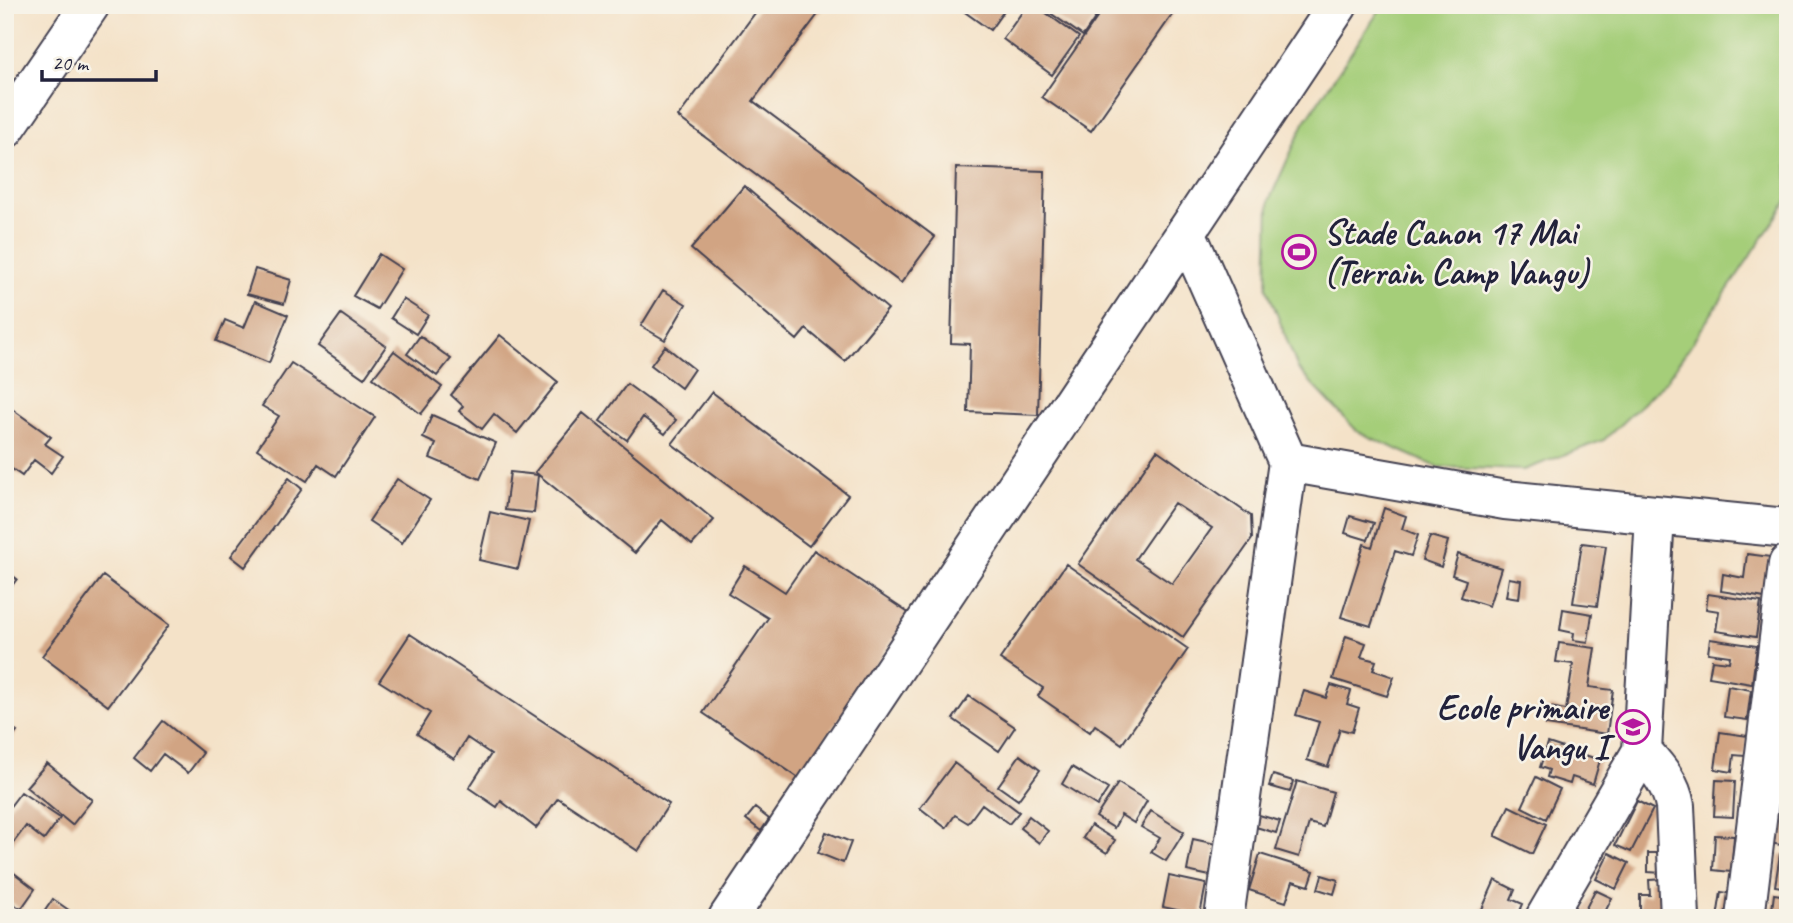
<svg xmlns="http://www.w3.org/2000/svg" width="1793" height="923" viewBox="0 0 1793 923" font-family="Caveat,sans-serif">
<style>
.green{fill:#a5ce79;stroke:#64785a;stroke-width:2}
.building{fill:#d1a483;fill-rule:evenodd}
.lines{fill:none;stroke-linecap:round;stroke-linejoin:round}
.minor-casing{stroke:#423f50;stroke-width:42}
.minor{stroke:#fff;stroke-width:38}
.labels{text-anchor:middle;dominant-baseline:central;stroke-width:5;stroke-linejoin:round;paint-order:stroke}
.poi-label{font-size:35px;font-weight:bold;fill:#22223b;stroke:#f7f3e8;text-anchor:start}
</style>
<rect width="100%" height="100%" fill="#f7f3e8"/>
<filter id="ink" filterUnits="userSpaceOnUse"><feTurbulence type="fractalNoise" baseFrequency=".0143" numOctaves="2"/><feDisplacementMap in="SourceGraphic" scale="14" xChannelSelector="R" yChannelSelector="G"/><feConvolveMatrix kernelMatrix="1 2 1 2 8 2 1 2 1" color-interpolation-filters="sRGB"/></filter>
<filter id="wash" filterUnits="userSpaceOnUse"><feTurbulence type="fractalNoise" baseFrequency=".00686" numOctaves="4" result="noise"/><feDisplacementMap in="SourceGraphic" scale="28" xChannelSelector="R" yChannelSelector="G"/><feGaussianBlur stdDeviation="1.57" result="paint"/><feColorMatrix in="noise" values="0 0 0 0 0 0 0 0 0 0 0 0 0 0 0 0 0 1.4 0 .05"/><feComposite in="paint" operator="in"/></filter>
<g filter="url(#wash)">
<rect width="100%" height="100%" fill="#f4e2c8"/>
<path class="green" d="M 1383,5 L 1788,5 L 1788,200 L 1667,380 L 1604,440 L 1524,470 L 1437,467 L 1358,432 L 1298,369 L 1267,288 L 1269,201 L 1304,123 Z"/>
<g id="blocks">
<path class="building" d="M 761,5 L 825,5 L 753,101 L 935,237 L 901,283 L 678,117 Z
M 955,5 L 1008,5 L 990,30 Z
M 1027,5 L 1035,5 L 1079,37 L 1052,75 L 1003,39 Z
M 1039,5 L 1104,5 L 1083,36 Z
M 1106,5 L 1179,5 L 1091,131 L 1042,97 Z
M 956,168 L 1045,171 L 1038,415 L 968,412 L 970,344 L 951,343 Z
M 744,186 L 888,309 L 845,361 L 806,329 L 797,340 L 691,249 Z
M 379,254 L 402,269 L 377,309 L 353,296 Z
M 255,269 L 291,280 L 284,304 L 247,294 Z
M 663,290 L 686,304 L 665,340 L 641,326 Z
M 403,299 L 428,315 L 416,334 L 391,318 Z
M 255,301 L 288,315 L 269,363 L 216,341 L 225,320 L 244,328 Z
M 341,314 L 386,346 L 364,378 L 318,346 Z
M 500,335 L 558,382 L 517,433 L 494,414 L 482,429 L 459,411 L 463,406 L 451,395 Z
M 420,336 L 451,359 L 437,376 L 407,354 Z
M 665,346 L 694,369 L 681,388 L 651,365 Z
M 394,351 L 442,387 L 421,414 L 373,378 Z
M 291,363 L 375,417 L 336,476 L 318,464 L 307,481 L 257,449 L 279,416 L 262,406 Z
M 627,384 L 676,420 L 665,434 L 643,417 L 627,440 L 600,421 Z
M 712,392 L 848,495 L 809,546 L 672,444 Z
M 5,404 L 51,437 L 45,444 L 63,456 L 51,473 L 34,460 L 22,476 L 5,464 Z
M 583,413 L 714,520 L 692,545 L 662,520 L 635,553 L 535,472 Z
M 432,415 L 496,443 L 480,479 L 430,458 L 436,444 L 423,438 Z
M 1157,450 L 1251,516 L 1252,539 L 1183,637 L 1078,564 ZM 1174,503 L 1212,528 L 1172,584 L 1135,559 Z
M 510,472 L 538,475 L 534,513 L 505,510 Z
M 289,478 L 302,489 L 245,567 L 231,556 Z
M 397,479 L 430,500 L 402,543 L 369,521 Z
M 1384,508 L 1406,516 L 1402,529 L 1418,535 L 1411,556 L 1395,551 L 1371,626 L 1341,617 L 1364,544 L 1372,547 Z
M 490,512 L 529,521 L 518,569 L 479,560 Z
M 1350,516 L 1374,523 L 1368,540 L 1345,533 Z
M 1430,536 L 1448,541 L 1441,567 L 1422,560 Z
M 1582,543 L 1606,546 L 1597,606 L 1573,603 Z
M 814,550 L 910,614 L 799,778 L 703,713 L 768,618 L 728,593 L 745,566 L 785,592 Z
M 1458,554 L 1501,568 L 1489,606 L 1461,597 L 1466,580 L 1452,575 Z
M 1747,554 L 1771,557 L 1765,598 L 1721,591 L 1723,574 L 1744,578 Z
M 1066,564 L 1188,649 L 1122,744 L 1095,725 L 1090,732 L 1038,696 L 1043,688 L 1000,659 Z
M 5,570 L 17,579 L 5,595 Z
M 103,576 L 169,625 L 108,706 L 42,656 Z
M 1509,578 L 1521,580 L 1519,599 L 1506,597 Z
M 1708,594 L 1761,602 L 1756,637 L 1716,631 L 1719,611 L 1706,609 Z
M 1563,609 L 1592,614 L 1588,642 L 1573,640 L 1574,633 L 1560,630 Z
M 410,634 L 669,804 L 638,851 L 558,798 L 536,828 L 501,801 L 497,807 L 469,788 L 491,754 L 467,738 L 454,759 L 417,734 L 430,713 L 379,681 Z
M 1346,636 L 1366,643 L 1361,657 L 1376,661 L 1373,670 L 1394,677 L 1387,696 L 1333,679 Z
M 1710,639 L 1757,646 L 1752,684 L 1709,677 L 1712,660 L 1729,662 L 1730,656 L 1708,653 Z
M 1559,643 L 1595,648 L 1589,687 L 1613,690 L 1607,734 L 1546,725 L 1549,707 L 1566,710 L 1573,664 L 1556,662 Z
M 1331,685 L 1351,691 L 1347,704 L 1359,708 L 1352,732 L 1340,729 L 1328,767 L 1307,760 L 1319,722 L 1296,715 L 1304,691 L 1326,698 Z
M 1728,686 L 1751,690 L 1747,720 L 1724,717 Z
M 969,696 L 1015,727 L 999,751 L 953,719 Z
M 163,721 L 203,753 L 188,773 L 163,754 L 150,771 L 134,758 Z
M 5,723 L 17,732 L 5,747 Z
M 1720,732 L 1748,736 L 1745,756 L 1734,755 L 1732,772 L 1715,769 Z
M 1548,743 L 1600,760 L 1593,784 L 1572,777 L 1570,784 L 1547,777 L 1549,770 L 1540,767 Z
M 1020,755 L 1040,770 L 1018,800 L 998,786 Z
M 47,763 L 92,800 L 72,825 L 26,787 Z
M 954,763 L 1019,812 L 1009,824 L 982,804 L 968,823 L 955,815 L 946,828 L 920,808 Z
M 1072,767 L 1108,789 L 1097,806 L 1062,784 Z
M 1273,775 L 1293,781 L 1290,792 L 1269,786 Z
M 1536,777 L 1560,789 L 1546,819 L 1522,807 Z
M 1716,780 L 1735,781 L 1733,817 L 1714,816 Z
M 1297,781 L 1333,792 L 1323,827 L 1309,823 L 1299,857 L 1276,850 Z
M 1118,783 L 1147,801 L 1134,823 L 1121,815 L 1114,828 L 1096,817 Z
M 21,792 L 60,818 L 44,840 L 26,826 L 5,854 L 5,813 Z
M 1637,801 L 1653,809 L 1631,852 L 1615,845 Z
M 1509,806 L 1546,824 L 1532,854 L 1495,836 Z
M 755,808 L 769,819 L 761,831 L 746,819 Z
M 1766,808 L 1788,811 L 1788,846 L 1762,842 Z
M 1151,811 L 1184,832 L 1166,861 L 1151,852 L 1160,838 L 1141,827 Z
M 1259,815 L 1280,821 L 1276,833 L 1256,827 Z
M 1029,816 L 1048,831 L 1039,843 L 1020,828 Z
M 1091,825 L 1115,840 L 1107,853 L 1083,838 Z
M 826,832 L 851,842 L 843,863 L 818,853 Z
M 1715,835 L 1734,836 L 1731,872 L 1713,870 Z
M 1193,839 L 1216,844 L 1210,876 L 1187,871 Z
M 1609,853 L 1629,863 L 1616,889 L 1596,879 Z
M 1648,853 L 1663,853 L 1662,873 L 1648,872 Z
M 1260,854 L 1314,871 L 1309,886 L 1293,881 L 1286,902 L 1249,890 Z
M 1780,854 L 1788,855 L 1788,888 L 1775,886 Z
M 5,866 L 35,889 L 21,909 L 5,898 Z
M 1322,875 L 1338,880 L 1334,894 L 1318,889 Z
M 1169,876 L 1206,884 L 1200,915 L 1163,907 Z
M 1667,879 L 1667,918 L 1650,918 L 1650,913 L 1640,912 L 1640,895 L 1650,895 L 1649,880 Z
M 1495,880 L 1515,890 L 1511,899 L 1523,904 L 1517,918 L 1478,918 Z
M 1595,890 L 1612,898 L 1602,918 L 1581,918 Z
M 1721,892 L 1736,894 L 1733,918 L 1717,918 Z
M 1774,894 L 1788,896 L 1788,918 L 1771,918 Z
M 53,899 L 80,918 L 40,918 Z"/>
</g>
</g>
<g filter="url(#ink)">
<use href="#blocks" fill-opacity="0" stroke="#423f50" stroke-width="2"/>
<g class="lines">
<g class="minor-casing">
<path id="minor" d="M 5,129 L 90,5
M 1186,232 L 1288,462 L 1224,918
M 1288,462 L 1505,500 L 1788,528
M 1642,751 C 1657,768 1671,783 1675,806 L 1680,918
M 728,918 L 1338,5
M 1545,918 L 1642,751 L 1655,515
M 1745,918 L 1788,564"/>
</g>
<use href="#minor" class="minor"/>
</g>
</g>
<defs>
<g id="stadium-ring" transform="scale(1.75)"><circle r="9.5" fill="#f7f3e8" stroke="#b5179e" stroke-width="1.5"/><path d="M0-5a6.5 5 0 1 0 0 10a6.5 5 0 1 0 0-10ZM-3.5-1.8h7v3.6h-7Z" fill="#b5179e"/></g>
<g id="school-ring" transform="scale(1.75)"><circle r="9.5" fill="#f7f3e8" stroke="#b5179e" stroke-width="1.5"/><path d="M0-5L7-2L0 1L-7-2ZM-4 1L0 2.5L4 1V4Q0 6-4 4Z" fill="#b5179e"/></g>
</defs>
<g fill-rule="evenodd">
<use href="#stadium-ring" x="1299" y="252"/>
<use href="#school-ring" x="1633" y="727"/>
</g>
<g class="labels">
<g class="poi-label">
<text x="1324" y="232">Stade Canon 17 Mai<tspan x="1324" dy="40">(Terrain Camp Vangu)</tspan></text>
<text x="1608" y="707" text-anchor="end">Ecole primaire<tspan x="1608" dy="40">Vangu I</tspan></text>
</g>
</g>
<rect width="1793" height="923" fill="none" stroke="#f7f3e8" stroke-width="28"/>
<path d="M42 70v10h114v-10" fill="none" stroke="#22223b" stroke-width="3.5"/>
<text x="52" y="70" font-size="21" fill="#22223b" stroke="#f7f3e8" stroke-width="5" paint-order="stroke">20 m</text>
</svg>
